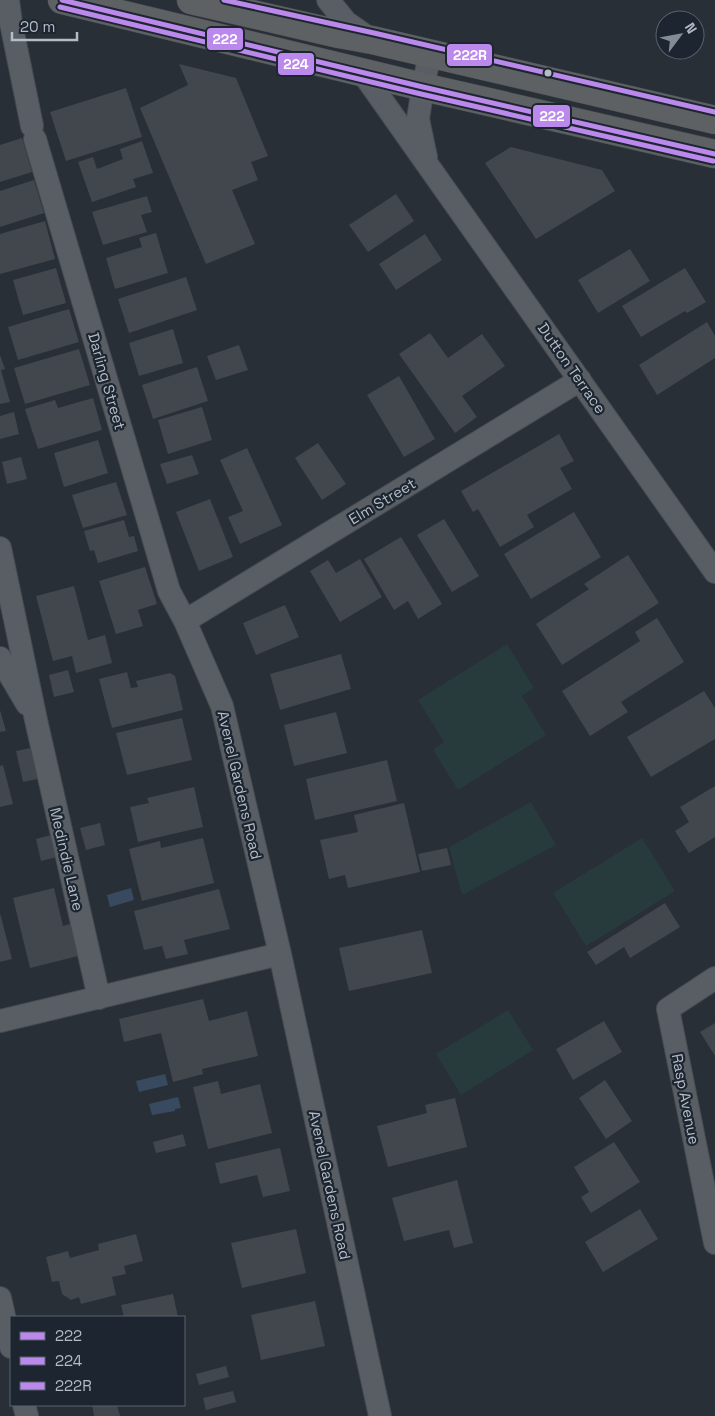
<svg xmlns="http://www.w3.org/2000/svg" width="715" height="1416" viewBox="0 0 715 1416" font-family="'Space Grotesk',sans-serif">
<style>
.green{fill:#273a3c}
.water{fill:#384a5f}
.building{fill:#41474d}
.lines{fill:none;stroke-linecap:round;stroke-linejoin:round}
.street-casing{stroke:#474b51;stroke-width:24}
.highway-casing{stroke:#464b51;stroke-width:29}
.street{stroke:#595e64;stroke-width:22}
.highway{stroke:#5e6164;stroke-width:28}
.bus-1-casing{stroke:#1d2630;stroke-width:9}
.bus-2-casing{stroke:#1d2630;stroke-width:9}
.bus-3-casing{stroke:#1d2630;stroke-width:9}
.bus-1{stroke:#bb88ec;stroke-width:5}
.bus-2{stroke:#bb88ec;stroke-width:5}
.bus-3{stroke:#bb88ec;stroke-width:5}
.bus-dot{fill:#b3bcc7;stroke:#1d2630;stroke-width:2}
.labels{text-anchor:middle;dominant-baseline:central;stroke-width:4.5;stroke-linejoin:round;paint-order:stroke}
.street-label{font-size:15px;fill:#b3bcc7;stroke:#1d2630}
.line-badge{stroke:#1d2630;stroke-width:2}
.badge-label{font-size:14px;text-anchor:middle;font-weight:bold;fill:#fff}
</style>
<rect width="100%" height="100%" fill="#292f36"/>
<path class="green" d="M 507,644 L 534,688 L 522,696 L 546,735 L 458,790 L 433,750 L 444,742 L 418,700 Z
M 531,802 L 556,845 L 462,895 L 449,847 Z
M 642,838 L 675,891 L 586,946 L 553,893 Z
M 508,1010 L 533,1050 L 461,1095 L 436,1054 Z"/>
<path class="water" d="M 131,888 L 134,900 L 110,907 L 107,895 Z
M 165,1074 L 168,1085 L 139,1092 L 136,1081 Z
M 178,1097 L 181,1108 L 175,1109 L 175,1111 L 152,1115 L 149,1104 Z"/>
<path class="building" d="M 179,64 L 236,78 L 268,156 L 251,162 L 258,180 L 232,190 L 255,244 L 206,264 L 140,108 L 188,85 Z
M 126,88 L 142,137 L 66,161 L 50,112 Z
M 22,138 L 32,172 L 0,182 L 0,145 Z
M 142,141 L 153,173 L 133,179 L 136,187 L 92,202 L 78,162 L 93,157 L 97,169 L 123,159 L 120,149 Z
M 511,147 L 602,170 L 615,191 L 536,239 L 485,163 Z
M 34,180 L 44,213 L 0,227 L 0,191 Z
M 396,194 L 414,221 L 368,252 L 349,225 Z
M 147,196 L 152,212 L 141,215 L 147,232 L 103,245 L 92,212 Z
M 45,221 L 55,259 L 0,274 L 0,234 Z
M 156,233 L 168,273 L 115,289 L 106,258 L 142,247 L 139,238 Z
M 425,234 L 442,260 L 396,290 L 379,264 Z
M 630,249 L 650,281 L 598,313 L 578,280 Z
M 56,268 L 66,303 L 23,315 L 13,280 Z
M 685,268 L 706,302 L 687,313 L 685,311 L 641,337 L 622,306 Z
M 186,277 L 197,310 L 129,333 L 118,299 Z
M 69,309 L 79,342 L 18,360 L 8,327 Z
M 707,322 L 715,336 L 715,358 L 657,395 L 639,365 Z
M 173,329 L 183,363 L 139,376 L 129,343 Z
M 430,333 L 448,358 L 482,334 L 505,366 L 462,396 L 477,417 L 455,433 L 399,354 Z
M 239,345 L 248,370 L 216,380 L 207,356 Z
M 79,349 L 90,385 L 25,404 L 14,368 Z
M 0,355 L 5,369 L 1,370 L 10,402 L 0,404 Z
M 197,367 L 208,401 L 153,419 L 142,385 Z
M 399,376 L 435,439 L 404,457 L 367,395 Z
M 93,398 L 102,430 L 38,449 L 25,409 L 55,400 L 58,408 Z
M 202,407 L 212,440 L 168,454 L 158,420 Z
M 14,412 L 19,434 L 0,439 L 0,416 Z
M 559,434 L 574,461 L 560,468 L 572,489 L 527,515 L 534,527 L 500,547 L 478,509 L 473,512 L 461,491 Z
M 98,440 L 108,473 L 64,487 L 54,453 Z
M 318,443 L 346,484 L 322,500 L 295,458 Z
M 247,448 L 282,525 L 240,544 L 228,517 L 243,511 L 220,460 Z
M 192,455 L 199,474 L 167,484 L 160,464 Z
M 21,457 L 27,479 L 7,484 L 2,462 Z
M 116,482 L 127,515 L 83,528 L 72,495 Z
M 210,499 L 233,557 L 199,571 L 176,512 Z
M 574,512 L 601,557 L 531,599 L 504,554 Z
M 444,519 L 479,576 L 452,592 L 417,535 Z
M 124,520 L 129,537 L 134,536 L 138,551 L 98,563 L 94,550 L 90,551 L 84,531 Z
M 401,537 L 442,604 L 418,619 L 408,601 L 394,610 L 364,559 Z
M 628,555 L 659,603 L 562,665 L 536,624 L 589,589 L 584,584 Z
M 360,559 L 382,597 L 340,622 L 310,571 L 328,560 L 336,573 Z
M 145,567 L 157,604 L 138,610 L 143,626 L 116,634 L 99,581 Z
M 74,586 L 88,640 L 105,635 L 112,663 L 76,673 L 72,656 L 53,661 L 36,596 Z
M 285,605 L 299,637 L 256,655 L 243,623 Z
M 657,618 L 684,662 L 621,702 L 628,712 L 590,736 L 562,691 L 640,641 L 635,632 Z
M 341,654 L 351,689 L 280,710 L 270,674 Z
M 68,670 L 74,692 L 54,697 L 49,675 Z
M 127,672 L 131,688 L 138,687 L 136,681 L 170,673 L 175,676 L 183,710 L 112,728 L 99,679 Z
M 704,691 L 715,708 L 715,739 L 651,777 L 627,737 Z
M 0,710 L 6,731 L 0,732 Z
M 336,712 L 347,753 L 294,766 L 284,725 Z
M 182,718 L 192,760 L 127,775 L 116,733 Z
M 36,747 L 42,778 L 23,782 L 16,751 Z
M 387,760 L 397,801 L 315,820 L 306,779 Z
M 3,765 L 13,804 L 0,807 L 0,766 Z
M 715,786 L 715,837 L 689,853 L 675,831 L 689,822 L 680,807 Z
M 194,787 L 203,827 L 138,842 L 130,807 L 149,803 L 147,798 Z
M 404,803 L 420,872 L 348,888 L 345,875 L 329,879 L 320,840 L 358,832 L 354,815 Z
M 100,823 L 105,845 L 86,850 L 80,828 Z
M 55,834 L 61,856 L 41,861 L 36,839 Z
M 203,838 L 214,883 L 142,901 L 129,849 L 160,841 L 161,848 Z
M 447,848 L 451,865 L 422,871 L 418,854 Z
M 54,888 L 63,926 L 73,923 L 82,955 L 30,968 L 13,898 Z
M 219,889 L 230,929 L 184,940 L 188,954 L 166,959 L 162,946 L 144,950 L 134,911 Z
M 665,903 L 680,927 L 630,958 L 624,947 L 596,965 L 587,952 Z
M 0,913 L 12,959 L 0,962 Z
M 422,930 L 432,973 L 349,991 L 339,948 Z
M 203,999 L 209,1021 L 247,1011 L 258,1056 L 202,1069 L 203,1074 L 173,1082 L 161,1033 L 124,1042 L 119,1019 Z
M 604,1021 L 622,1052 L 573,1080 L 556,1049 Z
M 715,1023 L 715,1056 L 700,1032 Z
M 605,1080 L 632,1121 L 606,1139 L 579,1098 Z
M 218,1081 L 221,1094 L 260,1084 L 272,1133 L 208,1149 L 193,1087 Z
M 455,1098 L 467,1147 L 388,1167 L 377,1126 L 427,1113 L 425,1105 Z
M 183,1134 L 186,1146 L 156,1153 L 153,1142 Z
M 614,1142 L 640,1182 L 591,1213 L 581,1197 L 589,1192 L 574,1167 Z
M 280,1148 L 290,1191 L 263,1197 L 257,1175 L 220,1184 L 215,1163 Z
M 457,1180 L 473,1243 L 454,1248 L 449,1230 L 404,1241 L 392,1198 Z
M 640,1209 L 658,1239 L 603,1272 L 585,1242 Z
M 296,1229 L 306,1273 L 242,1288 L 231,1243 Z
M 136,1234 L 143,1261 L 124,1266 L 126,1274 L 112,1277 L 116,1295 L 81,1304 L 79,1297 L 71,1300 L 62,1294 L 59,1281 L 52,1282 L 46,1257 L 68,1251 L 70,1258 L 99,1250 L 98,1244 Z
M 173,1294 L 178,1317 L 124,1317 L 121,1305 Z
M 315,1301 L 325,1346 L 261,1360 L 251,1315 Z
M 226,1366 L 229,1377 L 199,1385 L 196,1374 Z
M 233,1391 L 236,1402 L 206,1410 L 203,1398 Z
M 92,1405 L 117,1405 L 120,1416 L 94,1416 Z"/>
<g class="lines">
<g class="street-casing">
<path id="street" d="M 8,0 L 11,23 L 32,126
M 328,0 L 346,22 L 369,38
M 362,72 L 715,572
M 35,139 L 169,591 L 185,621 L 222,706 L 280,954
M 426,157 L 418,119 L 423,87 L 430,54
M 0,548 L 36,720 L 99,998
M 185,621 L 580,380
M 0,658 L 27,704
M 715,978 L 668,1009 L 715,1243
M 0,1021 L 280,954 L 380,1416
M 0,1298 L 11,1347
M 24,1405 L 27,1416"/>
</g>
<g class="highway-casing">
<path id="highway" d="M 62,0 L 423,87 L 715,154
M 191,0 L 339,34 L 372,40 L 715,120"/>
</g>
<use href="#street" class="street"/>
<use href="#highway" class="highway"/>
<g class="bus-1-casing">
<path id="bus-1" d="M 62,0 L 423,87 L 715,154"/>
</g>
<g class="bus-2-casing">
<path id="bus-2" d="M 60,7 L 421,94 L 713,161"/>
</g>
<g class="bus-3-casing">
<path id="bus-3" d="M 224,0 L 374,33 L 715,112"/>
</g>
<use href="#bus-1" class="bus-1"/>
<use href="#bus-2" class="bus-2"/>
<use href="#bus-3" class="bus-3"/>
</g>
<circle class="bus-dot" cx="548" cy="73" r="4.5"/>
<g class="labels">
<g class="street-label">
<text transform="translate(572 368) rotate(55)">Dutton Terrace</text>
<text transform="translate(107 381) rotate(74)">Darling Street</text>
<text transform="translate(382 501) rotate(-31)">Elm Street</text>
<text transform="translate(240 785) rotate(77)">Avenel Gardens Road</text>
<text transform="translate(67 859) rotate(77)">Medindie Lane</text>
<text transform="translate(686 1099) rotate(79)">Rasp Avenue</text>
<text transform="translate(330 1185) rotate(78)">Avenel Gardens Road</text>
</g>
</g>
<g class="line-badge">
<rect x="206" y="27" width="38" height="24" rx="5" fill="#bb88ec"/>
<rect x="446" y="43" width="47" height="24" rx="5" fill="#bb88ec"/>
<rect x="277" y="52" width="38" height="24" rx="5" fill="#bb88ec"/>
<rect x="532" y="104" width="39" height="24" rx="5" fill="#bb88ec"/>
</g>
<g class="badge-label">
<text x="225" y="44">222</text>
<text x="470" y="60">222R</text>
<text x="296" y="69">224</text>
<text x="552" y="121">222</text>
</g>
<rect x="10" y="1316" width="175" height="90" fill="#1d2630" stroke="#59626c"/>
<rect x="20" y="1332" width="25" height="8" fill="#bb88ec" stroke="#59626c"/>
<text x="55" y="1341" font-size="15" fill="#b3bcc7">222</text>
<rect x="20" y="1357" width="25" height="8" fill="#bb88ec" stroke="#59626c"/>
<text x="55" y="1366" font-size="15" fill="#b3bcc7">224</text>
<rect x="20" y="1382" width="25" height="8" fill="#bb88ec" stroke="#59626c"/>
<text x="55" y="1391" font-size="15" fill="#b3bcc7">222R</text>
<g transform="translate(680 35) rotate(58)"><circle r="24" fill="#1d2630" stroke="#59626c"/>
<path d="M0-4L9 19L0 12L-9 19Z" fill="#838b94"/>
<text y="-8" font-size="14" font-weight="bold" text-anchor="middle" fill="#b3bcc7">N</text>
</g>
<path d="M12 32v8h65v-8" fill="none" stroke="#b3bcc7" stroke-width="2.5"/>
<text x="20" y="32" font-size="15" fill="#b3bcc7" stroke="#1d2630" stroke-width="4" paint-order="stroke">20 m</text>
</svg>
